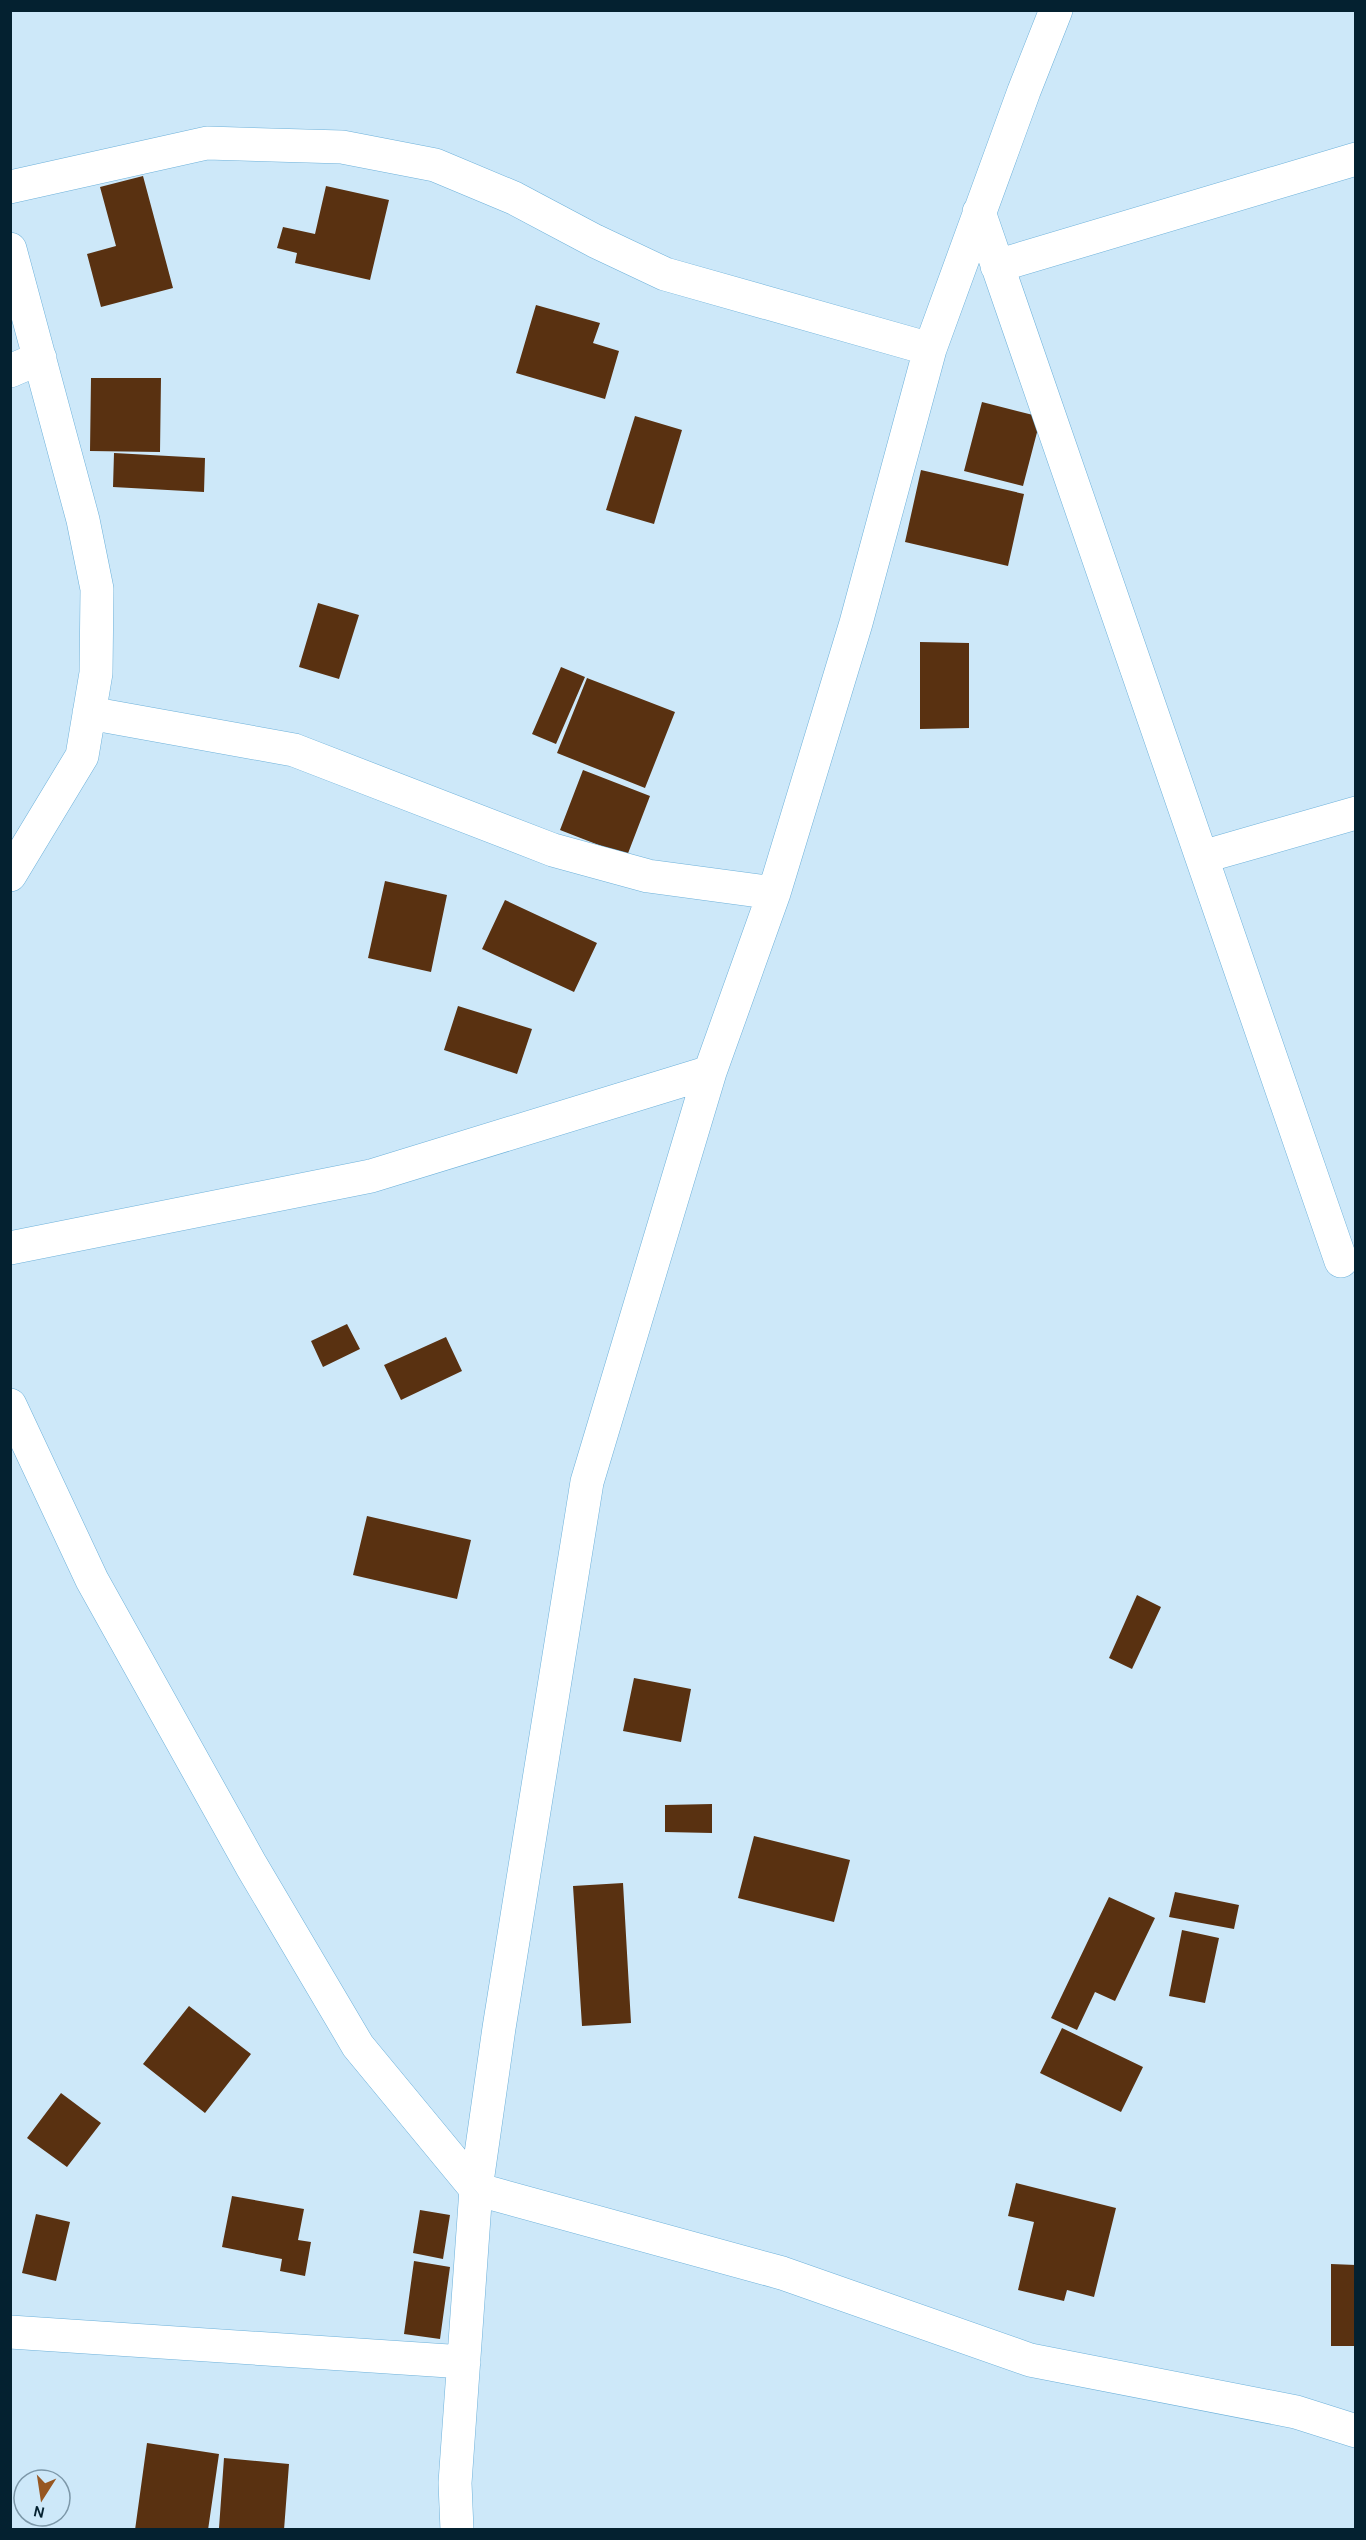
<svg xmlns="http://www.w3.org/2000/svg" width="1366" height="2540" viewBox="0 0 1366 2540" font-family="Karla,sans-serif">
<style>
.building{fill:#593111}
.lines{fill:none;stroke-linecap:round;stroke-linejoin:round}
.minor-casing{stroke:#6db1da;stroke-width:34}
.minor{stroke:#fff;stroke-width:33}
</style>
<rect width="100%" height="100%" fill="#cde8f9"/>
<path class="building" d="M 143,176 L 173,288 L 101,307 L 87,254 L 116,246 L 100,187 Z
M 326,186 L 389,200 L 370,280 L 295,263 L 297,253 L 277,248 L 283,227 L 315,234 Z
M 536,305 L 600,323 L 593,343 L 619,351 L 605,399 L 516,373 Z
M 91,378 L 161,378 L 160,452 L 90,451 Z
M 982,402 L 1041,417 L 1023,486 L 964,471 Z
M 635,416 L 682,430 L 654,524 L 606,510 Z
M 114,453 L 205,458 L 204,492 L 113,487 Z
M 921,470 L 1024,494 L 1008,566 L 905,542 Z
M 318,603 L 359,615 L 339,679 L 299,667 Z
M 920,642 L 969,643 L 969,728 L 920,729 Z
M 561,667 L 585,677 L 556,744 L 532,734 Z
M 587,678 L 675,712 L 645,788 L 557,753 Z
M 583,770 L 650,796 L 627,856 L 560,830 Z
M 385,881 L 447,895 L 431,972 L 368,958 Z
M 505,900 L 597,943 L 574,992 L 482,949 Z
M 458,1006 L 532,1029 L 517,1074 L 444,1050 Z
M 347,1324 L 360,1349 L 323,1367 L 311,1341 Z
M 446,1337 L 462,1371 L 401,1400 L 384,1365 Z
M 367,1516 L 471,1540 L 457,1599 L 353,1575 Z
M 1137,1595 L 1161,1607 L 1132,1669 L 1109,1658 Z
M 634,1678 L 691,1689 L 681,1742 L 623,1731 Z
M 712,1804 L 712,1833 L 665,1832 L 665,1805 Z
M 754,1836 L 850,1860 L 834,1922 L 738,1898 Z
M 623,1883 L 631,2023 L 582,2026 L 573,1886 Z
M 1175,1892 L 1239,1905 L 1234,1929 L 1169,1917 Z
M 1109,1897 L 1155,1918 L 1115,2001 L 1095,1992 L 1077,2030 L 1051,2018 Z
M 1182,1930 L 1219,1938 L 1205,2003 L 1169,1996 Z
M 189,2006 L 251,2054 L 205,2113 L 143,2064 Z
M 1062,2028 L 1143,2067 L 1121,2112 L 1040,2073 Z
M 61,2093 L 101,2123 L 67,2167 L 27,2138 Z
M 1016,2183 L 1116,2208 L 1094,2297 L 1067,2290 L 1064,2301 L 1018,2290 L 1034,2222 L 1008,2216 Z
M 232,2196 L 304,2209 L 298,2240 L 311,2242 L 305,2276 L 280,2271 L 282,2259 L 222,2247 Z
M 420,2210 L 450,2215 L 443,2259 L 413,2253 Z
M 36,2214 L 70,2222 L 56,2281 L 22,2273 Z
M 414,2261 L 450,2267 L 440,2339 L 404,2334 Z
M 1331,2264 L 1356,2265 L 1356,2346 L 1331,2346 Z
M 147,2443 L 219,2454 L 208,2530 L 135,2530 Z
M 224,2458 L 289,2464 L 284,2530 L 219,2528 Z"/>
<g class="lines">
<g class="minor-casing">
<path id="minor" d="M 10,187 L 207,143 L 342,147 L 435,165 L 514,198 L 595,241 L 665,274 L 930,349
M 979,212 L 1341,1261
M 10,249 L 83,520 L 97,589 L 96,673 L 82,756 L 10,875
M 997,266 L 1356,159
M 10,371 L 40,358
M 89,713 L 294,750 L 553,850 L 648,876 L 774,893
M 1202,857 L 1356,813
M 10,1248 L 371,1176 L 710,1072
M 10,1405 L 92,1580 L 251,1865 L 358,2046 L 476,2189 L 782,2273 L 1030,2360 L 1296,2412 L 1356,2431
M 10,2332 L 464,2362
M 457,2530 L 455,2483 L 476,2189 L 499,2028 L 587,1482 L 710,1072 L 774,893 L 856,623 L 930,349 L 1024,91 L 1056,10"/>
</g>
<use href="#minor" class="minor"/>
</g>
<rect width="1366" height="2540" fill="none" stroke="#042130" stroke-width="24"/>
<g transform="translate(42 2498) rotate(192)"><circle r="28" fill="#cde8f9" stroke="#7d98a9" stroke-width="1.5"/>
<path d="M0-4.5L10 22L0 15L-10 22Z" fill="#975722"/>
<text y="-9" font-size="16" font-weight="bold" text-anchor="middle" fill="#042130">N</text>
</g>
</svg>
